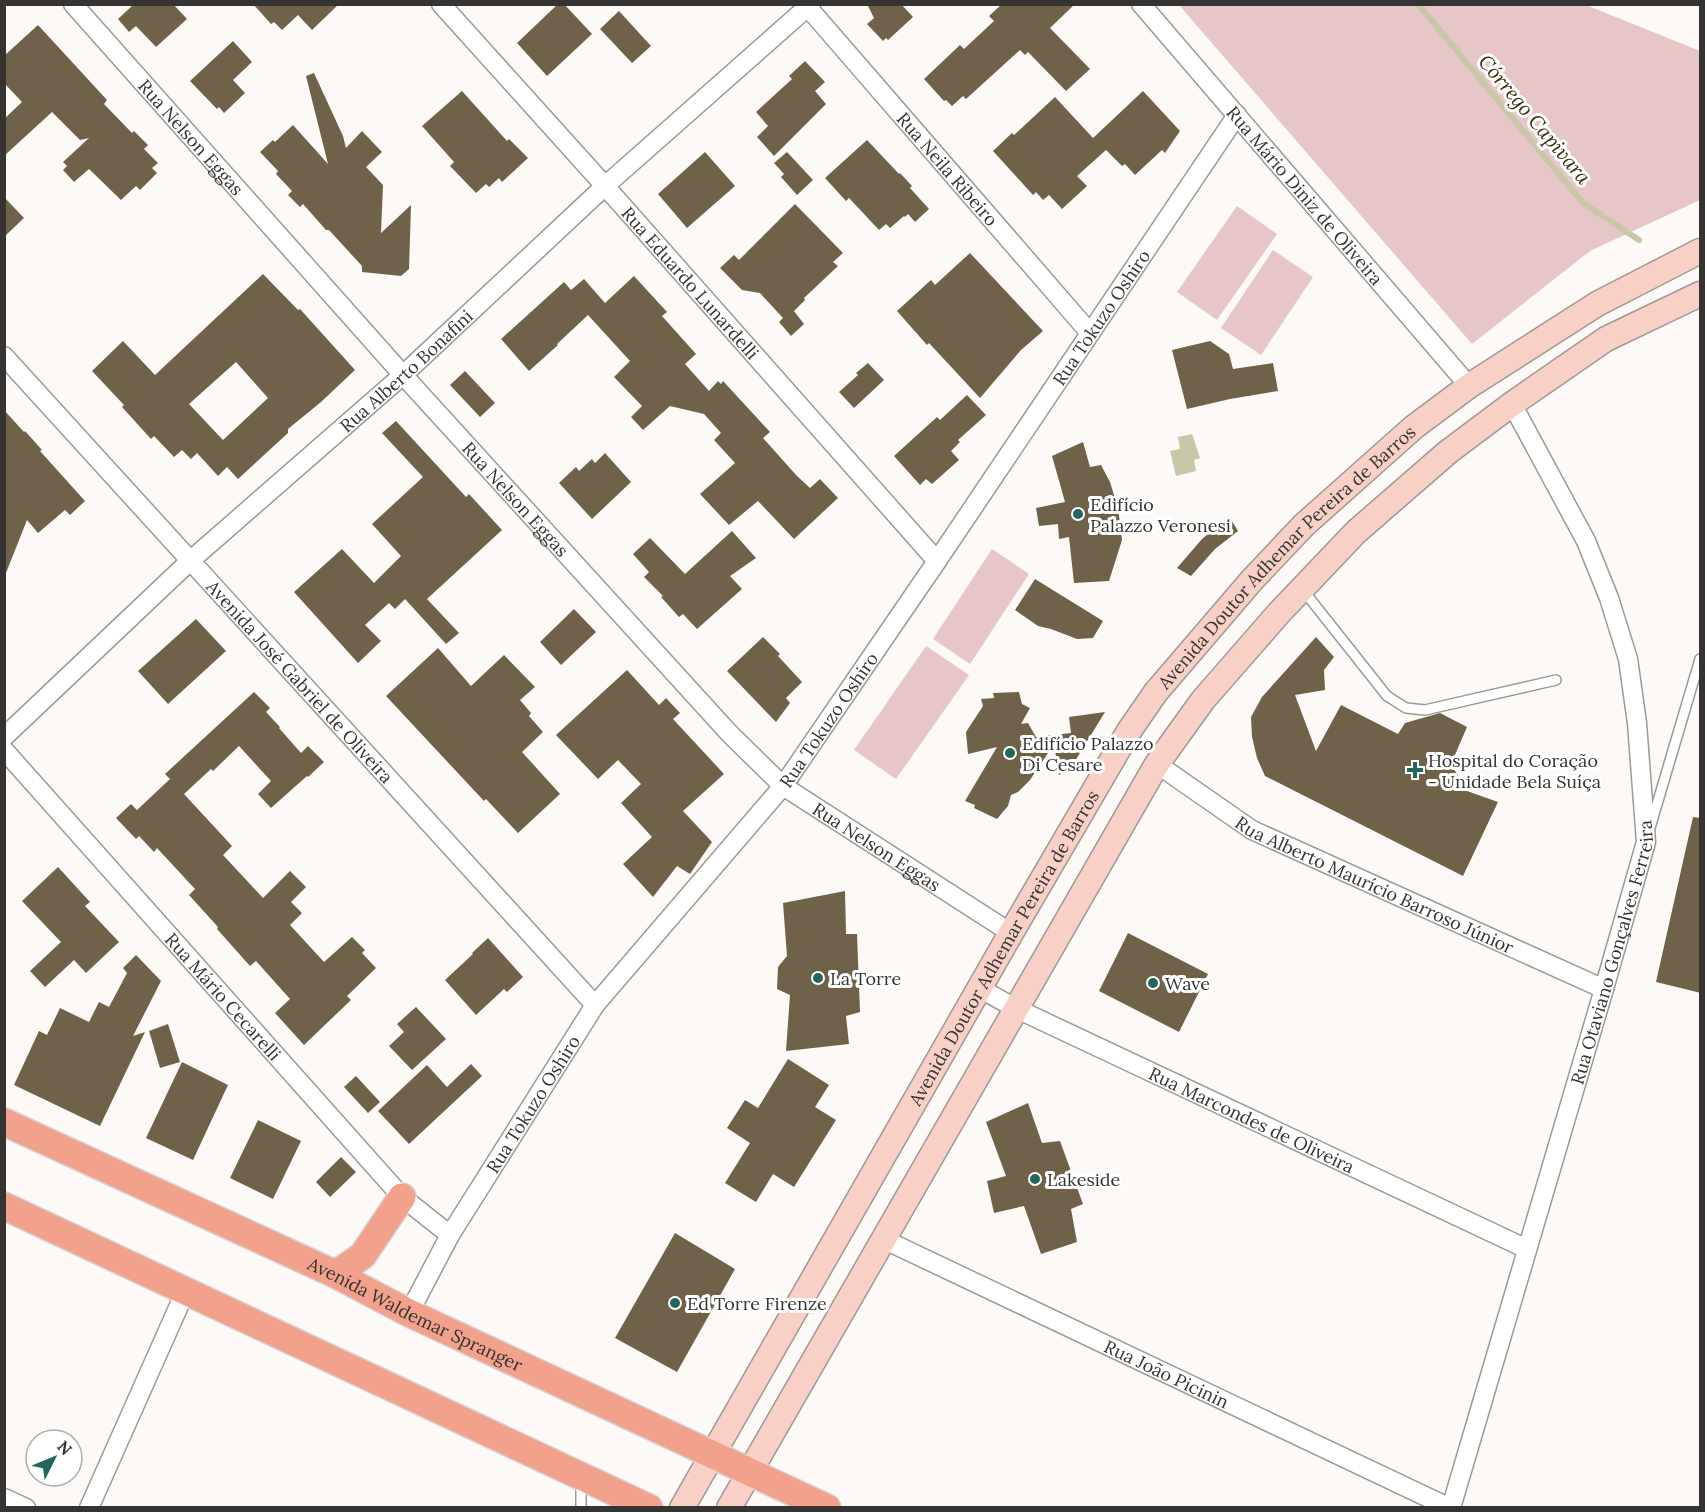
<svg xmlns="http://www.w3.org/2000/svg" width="1705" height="1512" viewBox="0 0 1705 1512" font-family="Lora,serif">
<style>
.green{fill:#e7c6c8}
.water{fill:#c8c7a8}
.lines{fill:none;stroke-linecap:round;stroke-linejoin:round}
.stream{stroke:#c8c7a8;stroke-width:6}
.building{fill:#706248;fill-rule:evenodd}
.lane-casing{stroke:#9d9996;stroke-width:12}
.street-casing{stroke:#9d9996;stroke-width:21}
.secondary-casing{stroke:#9d9996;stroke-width:27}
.primary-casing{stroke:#d7d6d6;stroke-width:30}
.lane{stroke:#fff;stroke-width:9}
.street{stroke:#fff;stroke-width:18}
.secondary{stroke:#f9d0c5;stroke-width:24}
.primary{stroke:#f2a18c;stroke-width:27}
.poi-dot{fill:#22675a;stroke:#fff;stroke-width:2}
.labels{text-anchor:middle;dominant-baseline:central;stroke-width:6;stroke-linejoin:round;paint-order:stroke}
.street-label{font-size:18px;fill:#353433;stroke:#fff}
.poi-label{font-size:18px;fill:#353433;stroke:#fff;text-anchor:start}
.water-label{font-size:20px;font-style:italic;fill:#35330a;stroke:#fff}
</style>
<rect width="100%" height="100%" fill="#fdf9f6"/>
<path class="green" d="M 1179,5 L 1586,5 L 1700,51 L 1700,200 L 1590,251 L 1472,344 Z
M 1237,206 L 1277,234 L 1217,320 L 1177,292 Z
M 1273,250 L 1313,277 L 1261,355 L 1221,328 Z
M 992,549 L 1029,574 L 970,664 L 933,639 Z
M 926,646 L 969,675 L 896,779 L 854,750 Z"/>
<path class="water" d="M 1192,434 L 1200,458 L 1194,460 L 1196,471 L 1176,476 L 1170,451 L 1180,449 L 1178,437 Z"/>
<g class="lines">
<path class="stream" d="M 1418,4 L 1583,203 L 1639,240"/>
</g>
<path class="building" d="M 134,4 L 173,4 L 187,19 L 156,47 L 136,26 L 129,32 L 118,19 Z
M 253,4 L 339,4 L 312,30 L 298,15 L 282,30 L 274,22 L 271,24 Z
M 558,4 L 564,4 L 592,34 L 547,76 L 517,43 Z
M 867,4 L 901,4 L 913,17 L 888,40 L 886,38 L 883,41 L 867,24 L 874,18 Z
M 1002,4 L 1075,4 L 1050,28 L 1090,69 L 1066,91 L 1028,52 L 1025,55 L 1020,50 L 966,99 L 963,96 L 952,106 L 946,100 L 944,101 L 924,79 L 960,45 L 964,49 L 994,21 L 989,16 Z
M 619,11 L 651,46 L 632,63 L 600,29 Z
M 38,25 L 107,100 L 104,104 L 132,133 L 134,131 L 148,145 L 144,149 L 158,163 L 152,168 L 157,173 L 140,190 L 136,186 L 121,200 L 89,169 L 74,182 L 63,170 L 67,166 L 63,162 L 89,138 L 80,140 L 52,112 L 4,156 L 4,119 L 22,102 L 4,83 L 4,56 Z
M 233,41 L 252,62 L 233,80 L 245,93 L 224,113 L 219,107 L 217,109 L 190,81 Z
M 805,61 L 825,82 L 815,91 L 826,104 L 774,156 L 757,137 L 768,126 L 756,112 L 792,79 L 789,76 Z
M 314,73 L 343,136 L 346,148 L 362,131 L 382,152 L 366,167 L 383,185 L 381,233 L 411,205 L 409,269 L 401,276 L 362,272 L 362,266 L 329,230 L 326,230 L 303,204 L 300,207 L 288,195 L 292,191 L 276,174 L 278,171 L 260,152 L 273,140 L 275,142 L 293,125 L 328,164 L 306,76 Z
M 462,91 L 507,141 L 509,139 L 528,158 L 502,182 L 499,178 L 489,187 L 486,184 L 476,193 L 450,166 L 454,162 L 422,126 Z
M 1143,91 L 1180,131 L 1165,153 L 1162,150 L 1135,175 L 1125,164 L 1122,166 L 1106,150 L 1077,176 L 1087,186 L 1062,209 L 1049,195 L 1043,200 L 1036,192 L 1033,195 L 993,151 L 1012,133 L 1014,135 L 1055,97 L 1093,138 Z
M 867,140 L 899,174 L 900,173 L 912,186 L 910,188 L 929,209 L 915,222 L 908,214 L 905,217 L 904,216 L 890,228 L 886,224 L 879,230 L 849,198 L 846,201 L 825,178 Z
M 705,152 L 735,186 L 687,228 L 658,194 Z
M 787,152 L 813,180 L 797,195 L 781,177 L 784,174 L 774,163 Z
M 4,197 L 24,218 L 4,237 Z
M 795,204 L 843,253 L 833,262 L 838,266 L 804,298 L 805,300 L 794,311 L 804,324 L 791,336 L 779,322 L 783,318 L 760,293 L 742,290 L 720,268 L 734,255 L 739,260 Z
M 970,253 L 1043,331 L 1021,350 L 980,398 L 929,343 L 927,345 L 897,311 L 931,280 L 935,285 Z
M 263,274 L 298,310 L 300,309 L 355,370 L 321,402 L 288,429 L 288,433 L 238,479 L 227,467 L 218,476 L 197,453 L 191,459 L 182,450 L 174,457 L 154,436 L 151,439 L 122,407 L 124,405 L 92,371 L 123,341 L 155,375 ZM 236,362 L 268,398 L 223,440 L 189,404 Z
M 634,276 L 667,312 L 662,316 L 696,354 L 685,364 L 709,391 L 718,381 L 721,384 L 723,381 L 770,432 L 763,438 L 797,476 L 810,488 L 820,479 L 838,498 L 794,539 L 758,501 L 729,525 L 700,494 L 735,463 L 714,440 L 721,433 L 704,414 L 670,406 L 643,430 L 631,417 L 642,406 L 614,377 L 630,361 L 588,315 L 557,344 L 558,345 L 529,371 L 501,339 L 564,282 L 571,290 L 584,279 L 605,303 Z
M 1210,341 L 1229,354 L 1233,369 L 1273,363 L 1278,391 L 1230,399 L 1187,409 L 1172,350 Z
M 868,363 L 884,380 L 854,408 L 839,392 L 858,375 L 856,373 Z
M 465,371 L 495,403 L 480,417 L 450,385 Z
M 967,395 L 986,415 L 958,440 L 960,442 L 951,451 L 959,460 L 932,484 L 926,479 L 920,485 L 894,456 L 937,417 L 940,420 Z
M 4,410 L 24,432 L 25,431 L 42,450 L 40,451 L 85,501 L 70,515 L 65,510 L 38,533 L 27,520 L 6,573 L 4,573 Z
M 396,421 L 466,497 L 469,494 L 502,530 L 427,599 L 459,633 L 446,644 L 405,599 L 395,609 L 389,603 L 365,625 L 381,641 L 358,663 L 294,592 L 342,549 L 374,583 L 401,556 L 372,524 L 423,477 L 382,433 Z
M 1083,442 L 1090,467 L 1101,465 L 1110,482 L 1118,508 L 1122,540 L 1109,581 L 1074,583 L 1069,537 L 1059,539 L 1058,524 L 1039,526 L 1036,508 L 1065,502 L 1052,456 Z
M 605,453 L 631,482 L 592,519 L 559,483 L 576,467 L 579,471 L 592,459 L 595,463 Z
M 1230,518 L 1238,531 L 1215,549 L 1191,576 L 1177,568 L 1202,539 L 1214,529 Z
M 732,531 L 756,558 L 730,576 L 742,589 L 697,629 L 683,614 L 679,617 L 661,597 L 663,596 L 644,577 L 649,572 L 633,554 L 650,538 L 685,574 Z
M 1035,579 L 1103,621 L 1093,638 L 1077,639 L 1051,629 L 1038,626 L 1015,610 Z
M 574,609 L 596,632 L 561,665 L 540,642 Z
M 196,619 L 226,651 L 168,704 L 138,671 Z
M 763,637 L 780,654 L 778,656 L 802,682 L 786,698 L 790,703 L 776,722 L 727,671 Z
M 1316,637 L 1334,657 L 1324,670 L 1325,690 L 1295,695 L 1316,751 L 1341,705 L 1398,734 L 1405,723 L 1440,713 L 1467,727 L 1451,764 L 1467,791 L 1498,802 L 1463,876 L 1265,776 L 1257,758 L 1252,737 L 1251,717 L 1262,697 Z
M 438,648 L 471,686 L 504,655 L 535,687 L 520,700 L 531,713 L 529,716 L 543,732 L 522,752 L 560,794 L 518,833 L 486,799 L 484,801 L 386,696 Z
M 627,670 L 659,705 L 666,698 L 680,713 L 673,719 L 724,774 L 683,811 L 712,842 L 690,874 L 677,866 L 653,897 L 623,864 L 652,837 L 621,803 L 641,784 L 618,760 L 598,779 L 556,735 Z
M 254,692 L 270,708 L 266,712 L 280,727 L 279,728 L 301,753 L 308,746 L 324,762 L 308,777 L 307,776 L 271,808 L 258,794 L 271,781 L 239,746 L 213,771 L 211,769 L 184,794 L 232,846 L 223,855 L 263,898 L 290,871 L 306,887 L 291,902 L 302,913 L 290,925 L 324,962 L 352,937 L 365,950 L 362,953 L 376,968 L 347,996 L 351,1000 L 304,1045 L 275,1013 L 290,999 L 256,961 L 250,966 L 217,929 L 218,927 L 189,895 L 195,889 L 157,848 L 154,852 L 139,836 L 136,839 L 116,818 L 131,804 L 137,810 L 170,779 L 165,774 Z
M 1019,692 L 1022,704 L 1030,708 L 1021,724 L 1028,723 L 1036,737 L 1071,733 L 1069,717 L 1105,712 L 1072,766 L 1059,775 L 1054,744 L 1030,780 L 1018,792 L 1011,795 L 1008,806 L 997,819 L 974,808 L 975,805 L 965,801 L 997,747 L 968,754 L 966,732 L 983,706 L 981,699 L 994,698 L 993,693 Z
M 1693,817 L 1701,818 L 1701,993 L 1656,982 Z
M 58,867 L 90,902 L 85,906 L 119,942 L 86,973 L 74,960 L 45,987 L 30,971 L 61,942 L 22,901 Z
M 845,891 L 846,934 L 857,934 L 860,1012 L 846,1016 L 849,1044 L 786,1051 L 790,995 L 777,989 L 778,967 L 787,956 L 783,903 Z
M 1128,933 L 1208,974 L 1179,1032 L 1099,991 Z
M 488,938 L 523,977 L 507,992 L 504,989 L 476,1015 L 445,980 L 473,954 L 472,953 Z
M 136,955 L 161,981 L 133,1036 L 145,1032 L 100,1126 L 14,1085 L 39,1031 L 47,1035 L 60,1008 L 89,1022 L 99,1002 L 109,1007 L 127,973 L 123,968 Z
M 416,1007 L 446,1039 L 412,1070 L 389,1046 L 404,1032 L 397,1024 Z
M 168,1024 L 180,1062 L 160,1068 L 149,1031 Z
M 788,1059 L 829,1085 L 815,1107 L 836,1120 L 794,1187 L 773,1174 L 756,1202 L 725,1183 L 750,1143 L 727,1128 L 745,1100 L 758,1108 Z
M 182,1062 L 228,1085 L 193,1160 L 146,1138 Z
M 471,1064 L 482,1076 L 409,1144 L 378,1111 L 427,1065 L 447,1087 Z
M 356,1076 L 380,1102 L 368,1113 L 344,1087 Z
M 1028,1103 L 1042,1143 L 1060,1141 L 1083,1204 L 1071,1209 L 1077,1242 L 1041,1254 L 1024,1206 L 994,1213 L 987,1181 L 1006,1176 L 986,1122 Z
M 258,1120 L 301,1141 L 273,1199 L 230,1178 Z
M 341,1157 L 356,1172 L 330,1197 L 316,1182 Z
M 675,1233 L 735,1269 L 677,1372 L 615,1338 Z"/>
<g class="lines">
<g class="lane-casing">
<path id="lane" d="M 1303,590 L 1387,696 L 1406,708 L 1425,710 L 1556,680
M 1650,828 L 1700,659
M 581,1481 L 581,1508"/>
</g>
<g class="street-casing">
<g id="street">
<path id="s1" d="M 73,4 L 403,375 L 729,733 L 783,786 L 1011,933"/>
<path id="s2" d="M 441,4 L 605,186 L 937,561"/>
<path id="s3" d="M 805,4 L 1090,333"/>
<path id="s4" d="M 1141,4 L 1469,386"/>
<path id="s5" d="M 4,356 L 595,1005"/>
<path id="s6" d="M 4,737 L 191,560 L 403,375 L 605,186 L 811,4"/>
<path id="s7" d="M 4,750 L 402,1197 L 450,1235"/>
<path id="s8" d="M 1157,764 L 1252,830 L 1604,989"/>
<path id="s9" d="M 979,988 L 1015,1008 L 1527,1249"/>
<path id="s10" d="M 883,1239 L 1450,1508"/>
<path id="s11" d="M 409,1313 L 450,1235 L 595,1005 L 783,786 L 937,561 L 1237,115"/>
<path d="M 4,1498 L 26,1508"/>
<path d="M 89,1508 L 186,1290"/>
<path id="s12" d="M 1451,1508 L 1604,989 L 1646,842 L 1637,723 L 1628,659 L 1609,598 L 1586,541 L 1512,404"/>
</g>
</g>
<g class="secondary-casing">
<g id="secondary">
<path id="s13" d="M 682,1508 L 1011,933 L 1129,731 L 1156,692 L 1252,580 L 1304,525 L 1414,427 L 1469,386 L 1597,304 L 1700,251"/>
<path d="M 729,1508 L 1157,764 L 1203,700 L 1278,614 L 1356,532 L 1448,452 L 1512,404 L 1606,339 L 1700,294"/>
</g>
</g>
<g class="primary-casing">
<g id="primary">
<path id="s14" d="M 4,1122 L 335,1274 L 409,1313 L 827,1508"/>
<path d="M 4,1206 L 649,1508"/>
<path d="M 335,1274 L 348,1266 L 363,1255 L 402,1197"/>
</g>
</g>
<use href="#lane" class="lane"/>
<use href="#street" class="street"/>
<use href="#secondary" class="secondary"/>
<use href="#primary" class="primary"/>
</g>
<g class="poi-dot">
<circle cx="1078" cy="514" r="6"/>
<circle cx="1010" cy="753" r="6"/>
<path d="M1412 761h6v6h6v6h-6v6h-6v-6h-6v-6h6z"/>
<circle cx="818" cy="978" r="6"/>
<circle cx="1153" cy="983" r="6"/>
<circle cx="1035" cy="1179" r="6"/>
<circle cx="675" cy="1303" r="6"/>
</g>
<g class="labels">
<g class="street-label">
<text stroke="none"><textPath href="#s1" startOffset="178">Rua Nelson Eggas</textPath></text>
<text stroke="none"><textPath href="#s3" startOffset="218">Rua Neila Ribeiro</textPath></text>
<text stroke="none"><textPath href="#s4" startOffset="252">Rua Mário Diniz de Oliveira</textPath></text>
<text stroke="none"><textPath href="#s2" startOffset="374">Rua Eduardo Lunardelli</textPath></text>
<text stroke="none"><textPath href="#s11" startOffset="1215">Rua Tokuzo Oshiro</textPath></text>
<text stroke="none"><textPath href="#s6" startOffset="544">Rua Alberto Bonafini</textPath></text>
<text stroke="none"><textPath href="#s1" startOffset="664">Rua Nelson Eggas</textPath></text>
<text stroke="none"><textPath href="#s13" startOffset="1132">Avenida Doutor Adhemar Pereira de Barros</textPath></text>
<text stroke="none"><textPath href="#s5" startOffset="440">Avenida José Gabriel de Oliveira</textPath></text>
<text stroke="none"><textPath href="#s11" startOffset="729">Rua Tokuzo Oshiro</textPath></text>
<text stroke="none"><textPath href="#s1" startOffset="1168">Rua Nelson Eggas</textPath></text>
<text stroke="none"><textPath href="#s8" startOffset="250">Rua Alberto Maurício Barroso Júnior</textPath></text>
<text stroke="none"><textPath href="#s13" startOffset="646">Avenida Doutor Adhemar Pereira de Barros</textPath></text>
<text stroke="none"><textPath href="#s12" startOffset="579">Rua Otaviano Gonçalves Ferreira</textPath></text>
<text stroke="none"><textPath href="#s7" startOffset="330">Rua Mário Cecarelli</textPath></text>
<text stroke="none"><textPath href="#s11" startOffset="243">Rua Tokuzo Oshiro</textPath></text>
<text stroke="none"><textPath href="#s9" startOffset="303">Rua Marcondes de Oliveira</textPath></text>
<text stroke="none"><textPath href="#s14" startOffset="454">Avenida Waldemar Spranger</textPath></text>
<text stroke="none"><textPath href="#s10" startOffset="314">Rua João Picinin</textPath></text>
</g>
<g class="poi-label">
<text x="1090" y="504">Edifício<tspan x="1090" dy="21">Palazzo Veronesi</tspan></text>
<text x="1022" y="743">Edifício Palazzo<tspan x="1022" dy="21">Di Cesare</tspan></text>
<text x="1428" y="760">Hospital do Coração<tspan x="1428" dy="21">- Unidade Bela Suíça</tspan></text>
<text x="830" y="978">La Torre</text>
<text x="1165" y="983">Wave</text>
<text x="1047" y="1179">Lakeside</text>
<text x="687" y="1303">Ed Torre Firenze</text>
</g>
<g class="water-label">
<text transform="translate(1535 119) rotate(50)">Córrego Capivara</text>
</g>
</g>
<rect width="1705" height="1512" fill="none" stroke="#353433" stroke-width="12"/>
<g transform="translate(54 1458) rotate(47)"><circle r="28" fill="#ffffff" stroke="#aeaead" stroke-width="1.5"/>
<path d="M0-4.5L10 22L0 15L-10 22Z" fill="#22675a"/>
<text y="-9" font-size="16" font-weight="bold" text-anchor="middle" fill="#353433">N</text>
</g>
</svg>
